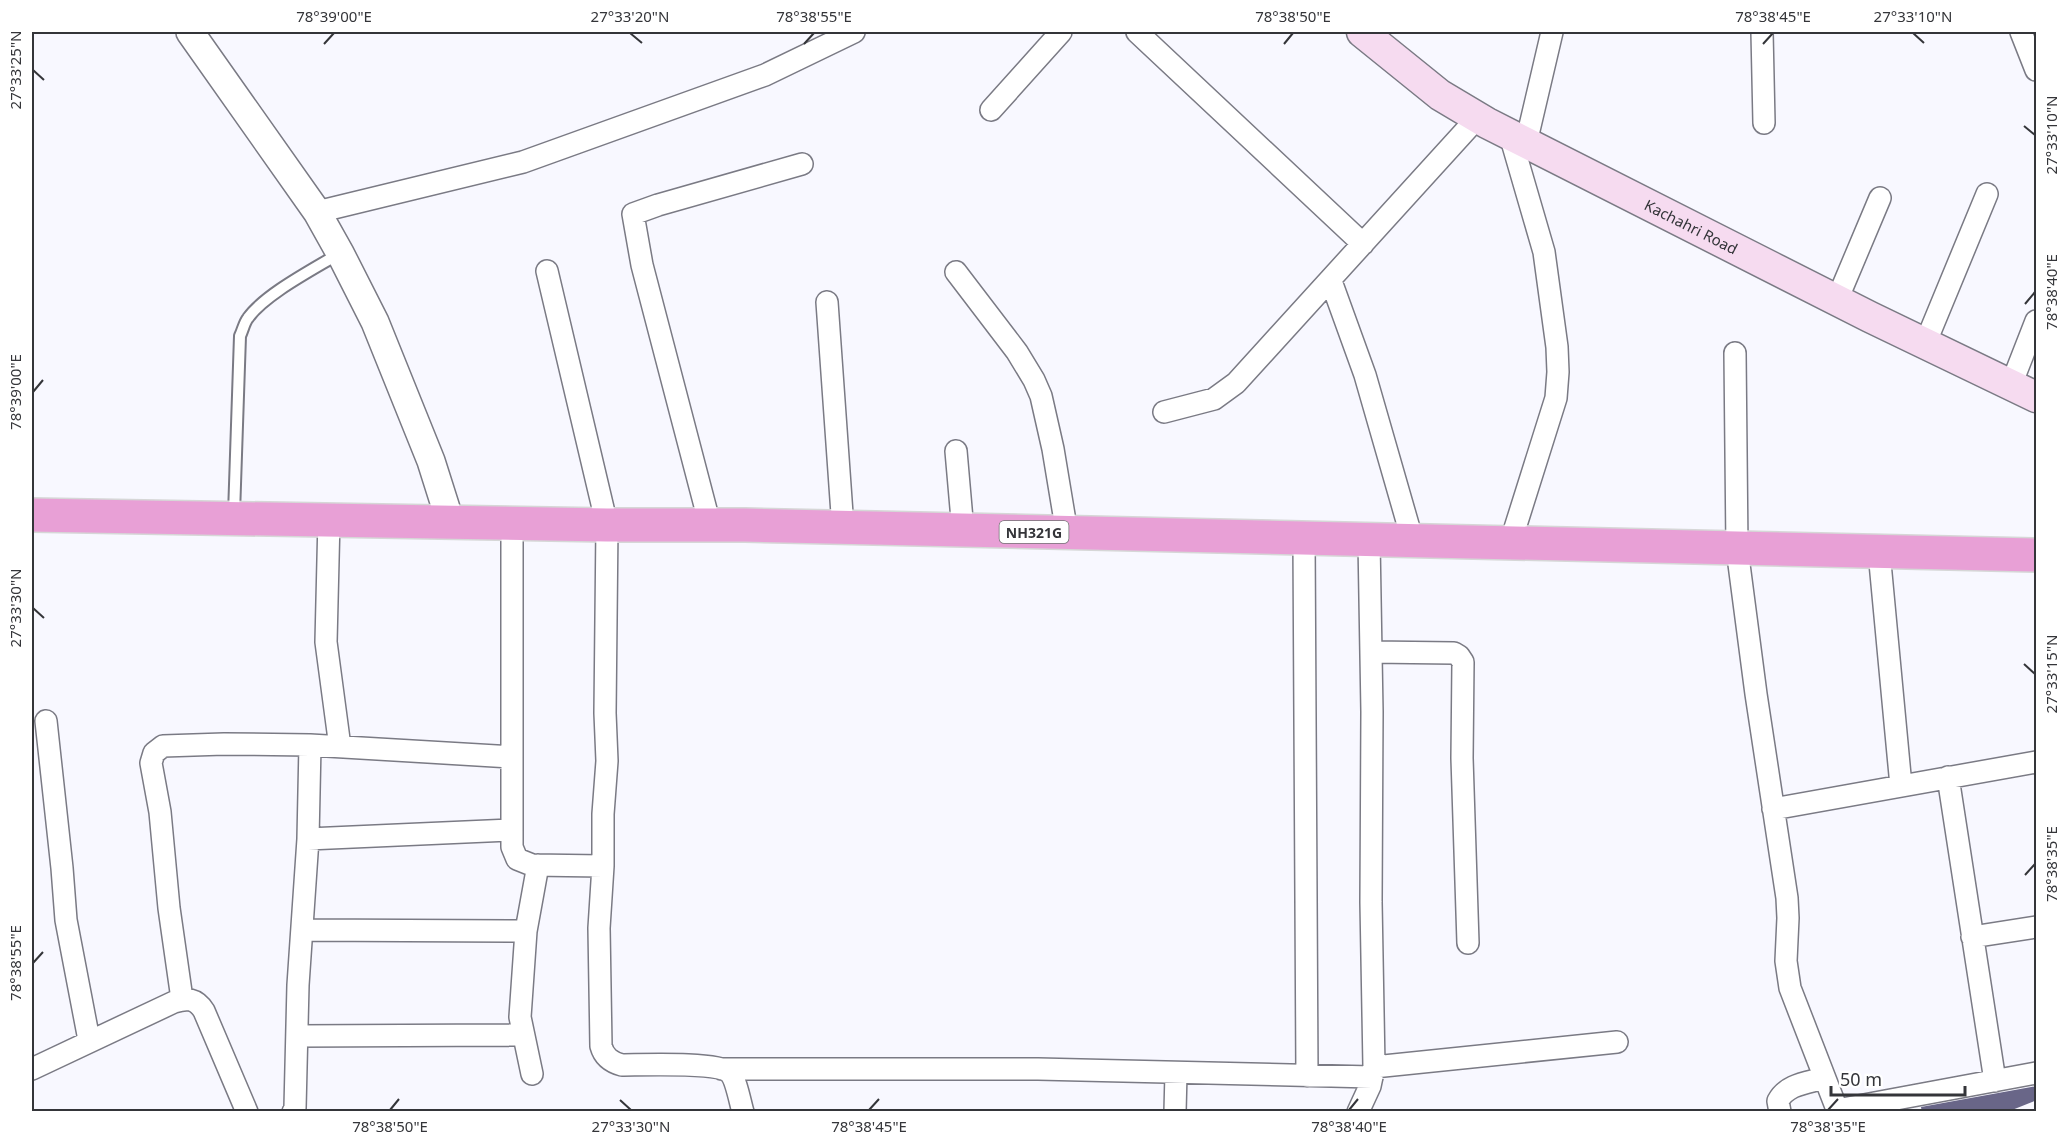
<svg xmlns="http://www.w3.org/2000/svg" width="2068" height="1143" viewBox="0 0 2068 1143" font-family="'Noto Sans',sans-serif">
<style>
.building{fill:#696688}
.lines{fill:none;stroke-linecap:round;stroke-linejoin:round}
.service-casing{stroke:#7a7a84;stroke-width:14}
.minor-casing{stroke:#7a7a84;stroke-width:24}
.tertiary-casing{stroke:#7a7a84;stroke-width:30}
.secondary-casing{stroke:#7a7a84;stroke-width:33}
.trunk-casing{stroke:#d6d7d7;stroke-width:36}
.service{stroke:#fff;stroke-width:10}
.minor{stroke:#fff;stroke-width:21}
.tertiary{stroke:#fff;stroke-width:27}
.secondary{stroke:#f6dbf0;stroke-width:30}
.trunk{stroke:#e8a0d6;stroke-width:33}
.ticks{fill:none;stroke:#343539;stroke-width:2}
.labels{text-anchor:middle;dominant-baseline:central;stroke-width:6;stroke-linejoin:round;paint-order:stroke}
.shield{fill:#fff;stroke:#717274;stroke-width:1.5}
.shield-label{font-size:14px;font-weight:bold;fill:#343539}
.street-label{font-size:15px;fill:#343539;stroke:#fff}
.neatline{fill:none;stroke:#343539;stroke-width:2}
.ticks-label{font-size:15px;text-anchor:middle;fill:#343539}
</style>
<rect width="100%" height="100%" fill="#f8f8ff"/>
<path class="building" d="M 2037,1086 L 2037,1100 L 2007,1112 L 1922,1112 L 1921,1107 Z"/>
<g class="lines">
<g class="service-casing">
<path id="service" d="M 234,514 L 240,336 C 243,330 244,323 248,318 C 265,294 314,269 340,253"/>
</g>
<g class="minor-casing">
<path id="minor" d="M 1137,32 L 1363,244
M 1762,32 L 1764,123
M 2021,32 L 2036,70
M 991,110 L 1061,32
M 1526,143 L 1552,32
M 317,212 L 523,162 L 765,75 L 854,32
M 547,271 L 607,525 L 605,713 L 607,761 L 603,814 L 603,866 L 599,928 L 601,1046 C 604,1057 611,1062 622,1065 C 642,1065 716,1062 729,1072 C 736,1078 740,1102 743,1112
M 956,272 L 1017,352 L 1034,380 L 1041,396 L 1053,449 L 1067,533
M 1331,281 L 1365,375 L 1413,542
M 1837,300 L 1880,198
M 827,302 L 843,528
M 1925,344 L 1987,194
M 1735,353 L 1737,549 L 1756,694 L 1787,898 L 1788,918 L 1786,961 L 1790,988 L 1838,1112
M 2011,385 L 2036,321
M 1164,412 L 1214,399 L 1236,383 L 1478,117
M 956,451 L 963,531
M 329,519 L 326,642 L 340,747
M 512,522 L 512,847 L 517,859 L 532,865 L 603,866
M 710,525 L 642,265 L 633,214 L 658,205 L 802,164
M 1304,539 L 1307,1076
M 1510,544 L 1556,398 L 1558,372 L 1557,347 L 1544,252 L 1510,135
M 1879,552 L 1901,786
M 1371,652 L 1454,653 L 1459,656 L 1463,662 L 1462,758 L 1468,943
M 46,721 L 62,868 L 66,920 L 89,1040
M 1948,777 L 1995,1081
M 1773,809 L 2036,762
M 308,839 L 512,830
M 302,930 L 526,931
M 1972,937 L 2036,927
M 182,999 L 169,908 L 160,812 L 151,763 L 154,753 L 163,746 L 224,744 L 310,745 L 512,757
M 298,1036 L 522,1035
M 1374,1067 L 1617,1042
M 32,1069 L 174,1002 C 187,998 196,998 204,1011 L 247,1112
M 722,1069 L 1038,1069 L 1372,1077
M 532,1074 L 520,1017 L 526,931 L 538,865
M 1837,1110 L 2036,1073
M 293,1112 L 295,1108 L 298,985 L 308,839 L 310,745
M 1175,1112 L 1176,1073
M 1358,1112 L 1370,1086 L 1374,1067 L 1371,902 L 1372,712 L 1369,541
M 1780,1112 L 1778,1101 C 1787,1084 1807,1083 1824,1078"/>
</g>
<g class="tertiary-casing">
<path id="tertiary" d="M 190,32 L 317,212 L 340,253 L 375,322 L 431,461 L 450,521"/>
</g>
<g class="secondary-casing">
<g id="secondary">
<path id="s1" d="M 1362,32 L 1440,95 L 1487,123 L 1870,317 L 2036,397"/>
</g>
</g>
<g class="trunk-casing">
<path id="trunk" d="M 32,515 L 607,525 L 745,525 L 2036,555"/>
</g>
<use href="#service" class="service"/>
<use href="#minor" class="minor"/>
<use href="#tertiary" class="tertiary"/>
<use href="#secondary" class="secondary"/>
<use href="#trunk" class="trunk"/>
</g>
<path class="ticks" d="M 630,33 L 642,43M 1913,33 L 1924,43M 324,44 L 334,33M 804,44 L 814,33M 1284,44 L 1293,33M 1763,44 L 1773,33M 33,70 L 44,80M 2024,126 L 2035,135M 2025,304 L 2035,292M 33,392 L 43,380M 33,608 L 44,618M 2024,664 L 2035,674M 2025,875 L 2035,864M 33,963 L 43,952M 620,1100 L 631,1110M 390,1110 L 399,1099M 869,1110 L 879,1099M 1349,1110 L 1358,1099M 1828,1110 L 1838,1099"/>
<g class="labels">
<rect class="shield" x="999.5" y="521" width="69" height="22" rx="4.5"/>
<g class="shield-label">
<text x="1034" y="532">NH321G</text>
</g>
<g class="street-label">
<text stroke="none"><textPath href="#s1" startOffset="384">Kachahri Road</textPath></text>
</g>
</g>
<rect width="2068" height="1143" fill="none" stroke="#ffffff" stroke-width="66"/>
<path d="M1831 1086v9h134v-9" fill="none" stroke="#343539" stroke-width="3"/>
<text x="1840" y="1086" font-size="18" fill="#343539" stroke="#ffffff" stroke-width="4.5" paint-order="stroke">50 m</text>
<rect x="33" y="33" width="2002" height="1077" class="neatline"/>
<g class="ticks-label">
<text x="334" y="22">78°39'00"E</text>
<text x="630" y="22">27°33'20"N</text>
<text x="814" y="22">78°38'55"E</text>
<text x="1293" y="22">78°38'50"E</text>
<text x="1773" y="22">78°38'45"E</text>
<text x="1913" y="22">27°33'10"N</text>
<text transform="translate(16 70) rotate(-90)" y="5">27°33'25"N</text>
<text transform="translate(2052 135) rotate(-90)" y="5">27°33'10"N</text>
<text transform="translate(2052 292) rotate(-90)" y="5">78°38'40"E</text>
<text transform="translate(16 392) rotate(-90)" y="5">78°39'00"E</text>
<text transform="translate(16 608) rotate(-90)" y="5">27°33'30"N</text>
<text transform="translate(2052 674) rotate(-90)" y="5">27°33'15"N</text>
<text transform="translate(2052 864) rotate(-90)" y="5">78°38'35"E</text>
<text transform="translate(16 963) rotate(-90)" y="5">78°38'55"E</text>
<text x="390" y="1132">78°38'50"E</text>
<text x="631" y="1132">27°33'30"N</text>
<text x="869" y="1132">78°38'45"E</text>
<text x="1349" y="1132">78°38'40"E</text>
<text x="1828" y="1132">78°38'35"E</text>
</g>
</svg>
